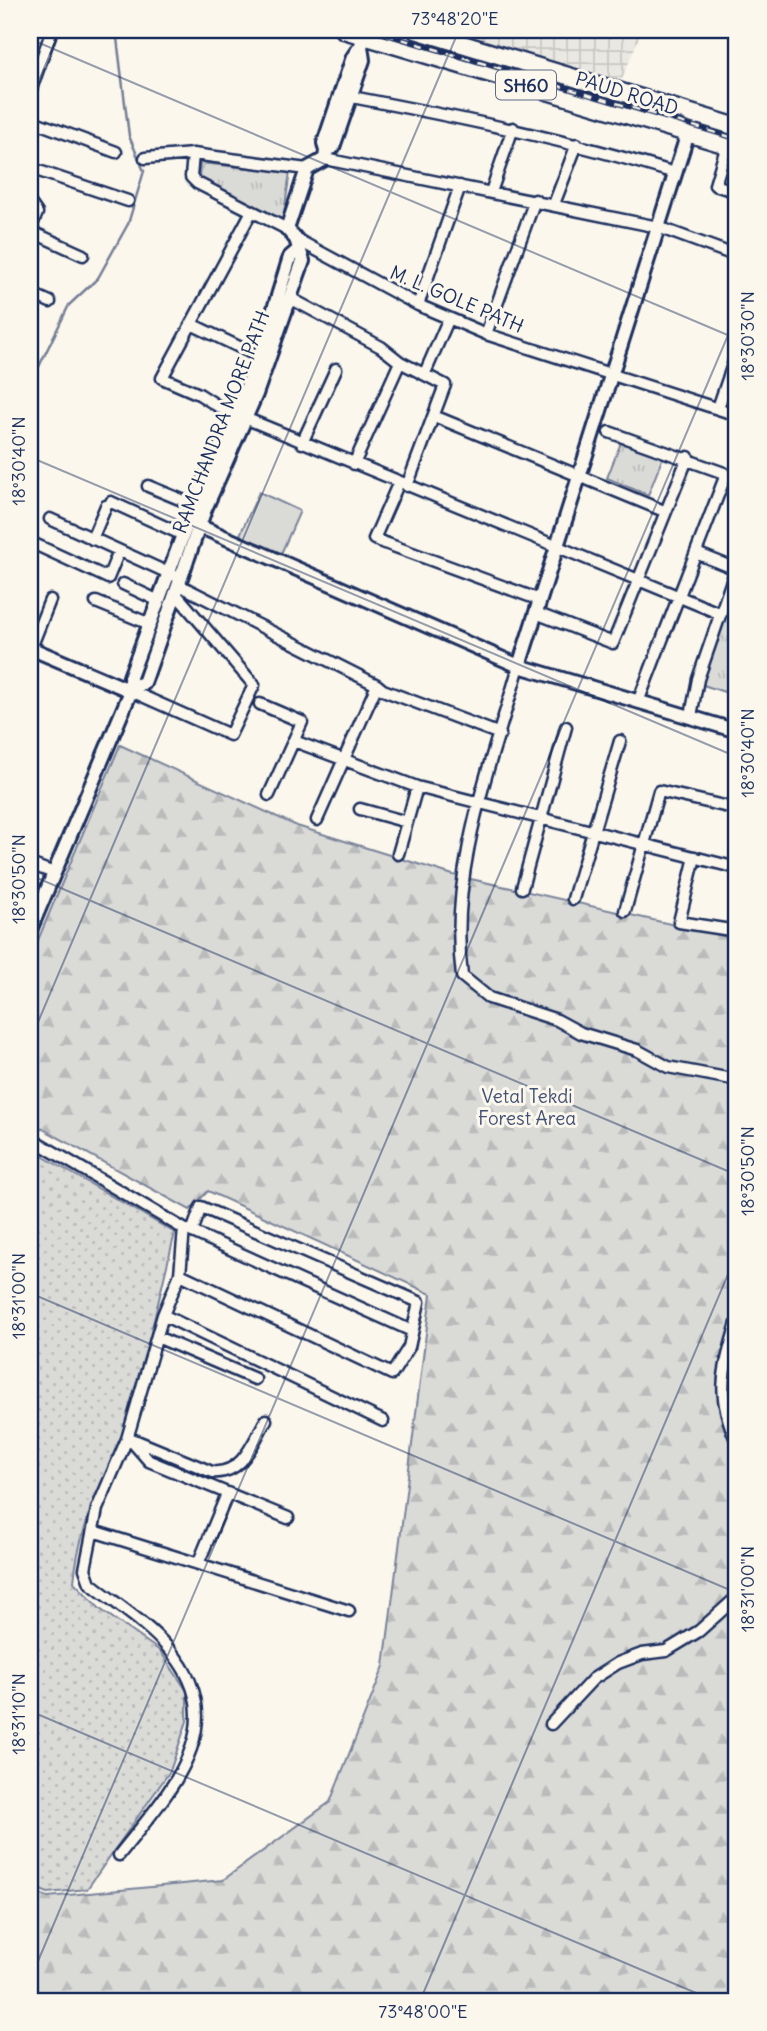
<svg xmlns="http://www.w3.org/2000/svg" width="767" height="2031" viewBox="0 0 767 2031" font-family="Delius,sans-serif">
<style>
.industrial{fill:url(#industrial-grid)}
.grass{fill:url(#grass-dots);stroke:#7a849a;stroke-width:2}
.forest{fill:url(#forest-firs);stroke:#7a849a;stroke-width:2}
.park{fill:url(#park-tufts);stroke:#7a849a;stroke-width:2}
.pitch{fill:#dadad7;stroke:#7a849a;stroke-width:2}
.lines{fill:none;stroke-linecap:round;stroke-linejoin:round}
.stream{stroke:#747e96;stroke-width:2.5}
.minor-casing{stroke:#1b2f5e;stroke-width:15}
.tertiary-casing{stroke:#1b2f5e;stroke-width:18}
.primary-casing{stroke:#1b2f5e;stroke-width:21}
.minor{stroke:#fbf7ec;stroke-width:10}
.tertiary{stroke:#fbf7ec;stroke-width:12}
.primary{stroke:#fbf7ec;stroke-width:16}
.rail-casing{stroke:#1b2f5e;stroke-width:5}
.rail{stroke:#fbf7ec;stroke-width:2.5;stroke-dasharray:8;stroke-linecap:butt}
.ticks{fill:none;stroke:#1b2f5e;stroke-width:2;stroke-opacity:0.45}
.labels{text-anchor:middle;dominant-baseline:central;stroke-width:6;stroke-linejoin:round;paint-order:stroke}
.shield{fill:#fbf7ec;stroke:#5e6b89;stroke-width:2}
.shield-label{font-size:18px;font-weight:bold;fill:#1b2f5e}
.street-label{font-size:19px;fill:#1b2f5e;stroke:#fbf7ec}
.park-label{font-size:19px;fill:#415176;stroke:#fbf7ec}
.neatline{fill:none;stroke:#1b2f5e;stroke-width:2.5}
.ticks-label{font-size:18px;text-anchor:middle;fill:#1b2f5e}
</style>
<defs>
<pattern id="industrial-grid" width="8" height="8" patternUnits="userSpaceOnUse" patternTransform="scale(1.75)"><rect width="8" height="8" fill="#eae8e2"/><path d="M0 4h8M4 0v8" fill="none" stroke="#c8c7c4"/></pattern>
<pattern id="grass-dots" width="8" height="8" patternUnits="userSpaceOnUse" patternTransform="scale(1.75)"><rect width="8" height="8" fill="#dadad7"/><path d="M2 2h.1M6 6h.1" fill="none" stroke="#babbbb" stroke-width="1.8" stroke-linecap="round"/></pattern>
<pattern id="forest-firs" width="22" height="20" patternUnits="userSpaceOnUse" patternTransform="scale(1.75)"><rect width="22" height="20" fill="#dadad7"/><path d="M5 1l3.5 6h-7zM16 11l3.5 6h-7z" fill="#babbbb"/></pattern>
<pattern id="park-tufts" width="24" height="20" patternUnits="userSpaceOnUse" patternTransform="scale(1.75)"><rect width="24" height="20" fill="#dadad7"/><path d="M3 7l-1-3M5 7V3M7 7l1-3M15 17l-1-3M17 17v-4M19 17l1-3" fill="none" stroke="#babbbb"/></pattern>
</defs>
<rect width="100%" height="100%" fill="#fbf7ec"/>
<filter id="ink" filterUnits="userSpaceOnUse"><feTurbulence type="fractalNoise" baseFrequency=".0143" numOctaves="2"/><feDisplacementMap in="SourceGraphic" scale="14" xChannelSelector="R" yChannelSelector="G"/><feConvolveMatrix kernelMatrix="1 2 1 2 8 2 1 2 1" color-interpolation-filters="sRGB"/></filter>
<g filter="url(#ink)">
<path class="industrial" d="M 447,30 L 642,30 L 621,82 Z"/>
<path class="grass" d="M 30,1149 L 175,1233 C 158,1300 144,1370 122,1435 C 103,1489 79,1522 74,1582 L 100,1609 L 160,1651 L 187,1691 L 187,1721 L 170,1771 L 87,1889 L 48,1893 L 30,1886 Z"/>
<path class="forest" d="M 120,745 L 297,826 L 453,875 L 737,939 L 737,2001 L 30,2001 L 30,1891 L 48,1897 L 223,1880 L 330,1802 L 384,1666 L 431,1294 L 208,1191 L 190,1210 L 30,1122 L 30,959 Z"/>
<path class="park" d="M 200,163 L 290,172 L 283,220 L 199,179 Z
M 622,440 L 663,457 L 648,495 L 607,478 Z
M 737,580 L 737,696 L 700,684 Z"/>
<path class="pitch" d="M 259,492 L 300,511 L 280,556 L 239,537 Z"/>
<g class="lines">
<path class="stream" d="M 30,385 L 69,305 L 98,278 L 128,224 L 144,171 L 129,136 L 116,30"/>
<g class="minor-casing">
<path id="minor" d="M 30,92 L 52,30
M 352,97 C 462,118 569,140 675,173
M 30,120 L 116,152
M 727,145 L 715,185 L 737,192
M 193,154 L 191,177 L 197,183 L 287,229
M 145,158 L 193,154 L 307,169
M 325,159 L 658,227 L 737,256
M 30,168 L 128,201
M 491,192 L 513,128
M 30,203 L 37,213 L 30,230
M 554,204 L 577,144
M 252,211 L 162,378 L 199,394 L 235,417 L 245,418 L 721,614
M 30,231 L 83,255
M 296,239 L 418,305 L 486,334 L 737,415
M 30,293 L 50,302
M 290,298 L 381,347 L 400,362
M 418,305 L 460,186
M 191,324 L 260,357
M 486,334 L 535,200
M 425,373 L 449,318
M 718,408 L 737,353
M 434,416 L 664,511
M 609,432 L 724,473 L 725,477 L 638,702
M 302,443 L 336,369
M 354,464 L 400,362 L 445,385 L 407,486
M 399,482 L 374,539 L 540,600
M 148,486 L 194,505
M 111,502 L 183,535
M 50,519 L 175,576
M 92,539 L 106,506
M 30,542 L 108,578 L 119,551
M 696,553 L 736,569
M 123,584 L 159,601
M 179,585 L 377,685
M 96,602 L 150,624
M 536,613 L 613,643 L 688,457
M 31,648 L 50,600
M 519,666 C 491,764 448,872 462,976 L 489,998 L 557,1020 L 581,1033 L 637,1050 L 668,1067 L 737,1080
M 131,691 L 230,735 L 254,685 L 176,594
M 260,704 L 302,722 L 269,795
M 691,716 L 698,679 L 737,566
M 294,741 L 417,787 L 737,868
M 360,809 L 407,822
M 317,820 L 377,685 L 383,690 L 500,734
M 398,854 L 417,787
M 695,857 L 679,922 L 737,931
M 30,864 L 54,873
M 522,888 L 566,727
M 573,899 L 620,741
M 625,911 L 659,791 L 737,809
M 30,1138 L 184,1229 L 180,1274 L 163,1315 L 127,1439 L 97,1509 L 85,1569 L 90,1583 C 116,1604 148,1624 169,1649 C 236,1726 168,1793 119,1855
M 188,1230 L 412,1331
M 180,1274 L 392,1374 L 409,1347 L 419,1302 L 201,1207 L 192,1232
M 163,1315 L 383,1421
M 737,1323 C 723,1372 715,1393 737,1442
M 157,1337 L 255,1379
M 128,1437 L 149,1461 L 288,1518
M 132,1439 L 212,1472 C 243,1475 253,1442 266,1420
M 93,1531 L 349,1611
M 198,1564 L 227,1494
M 551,1724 L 593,1679 L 618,1663 L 642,1654 L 666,1651 L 699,1631 L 737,1597"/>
</g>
<g class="tertiary-casing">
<path id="tertiary" d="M 326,151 L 324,143 L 353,57 L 362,44
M 192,523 L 519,666 L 737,731
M 30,648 L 131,691
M 519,666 L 694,114
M 133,687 L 144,683 L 205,509 L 256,394 L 303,261 L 296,239 L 287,229 L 307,169 L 325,159 L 326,151 L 333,147 L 363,60 L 361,46
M 30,930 L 131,691 L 130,677 L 194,505 L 257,364 L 290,257 L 297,251"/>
</g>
<g class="primary-casing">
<path id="primary" d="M 344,30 L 737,148
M 416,30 L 737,127"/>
</g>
<use href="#minor" class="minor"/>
<use href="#tertiary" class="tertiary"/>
<use href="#primary" class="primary"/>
<g class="rail-casing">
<path id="rail" d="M 371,30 L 737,139"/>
</g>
<use href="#rail" class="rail"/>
</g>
</g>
<path class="ticks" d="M 30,39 L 737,339M 30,102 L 60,30M 30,457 L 737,757M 30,875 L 737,1175M 30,1041 L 459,30M 30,1293 L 737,1593M 30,1711 L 715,2001M 30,1980 L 737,314M 420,2001 L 737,1253"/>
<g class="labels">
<rect class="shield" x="496" y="70.5" width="60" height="29" rx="5"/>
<g class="shield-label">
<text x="526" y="85">SH60</text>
</g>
<g class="street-label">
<text transform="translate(627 93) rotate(17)">PAUD ROAD</text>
<text transform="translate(457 299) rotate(23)">M. L. GOLE PATH</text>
<text transform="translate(221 422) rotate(-69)">RAMCHANDRA MORE PATH</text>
</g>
<g class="park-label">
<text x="527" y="1096">Vetal Tekdi<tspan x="527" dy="22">Forest Area</tspan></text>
</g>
</g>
<rect width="767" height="2031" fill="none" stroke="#fbf7ec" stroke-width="77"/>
<rect x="38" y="38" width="690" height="1955" class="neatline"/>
<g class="ticks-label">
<text x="455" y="25">73°48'20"E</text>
<text transform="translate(748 336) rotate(-90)" y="6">18°30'30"N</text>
<text transform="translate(19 461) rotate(-90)" y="6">18°30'40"N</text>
<text transform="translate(748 753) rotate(-90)" y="6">18°30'40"N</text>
<text transform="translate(19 879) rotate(-90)" y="6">18°30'50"N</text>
<text transform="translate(748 1171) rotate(-90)" y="6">18°30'50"N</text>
<text transform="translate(19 1296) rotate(-90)" y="6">18°31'00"N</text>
<text transform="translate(748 1589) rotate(-90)" y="6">18°31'00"N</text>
<text transform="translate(19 1714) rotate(-90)" y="6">18°31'10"N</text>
<text x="423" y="2018">73°48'00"E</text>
</g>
</svg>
